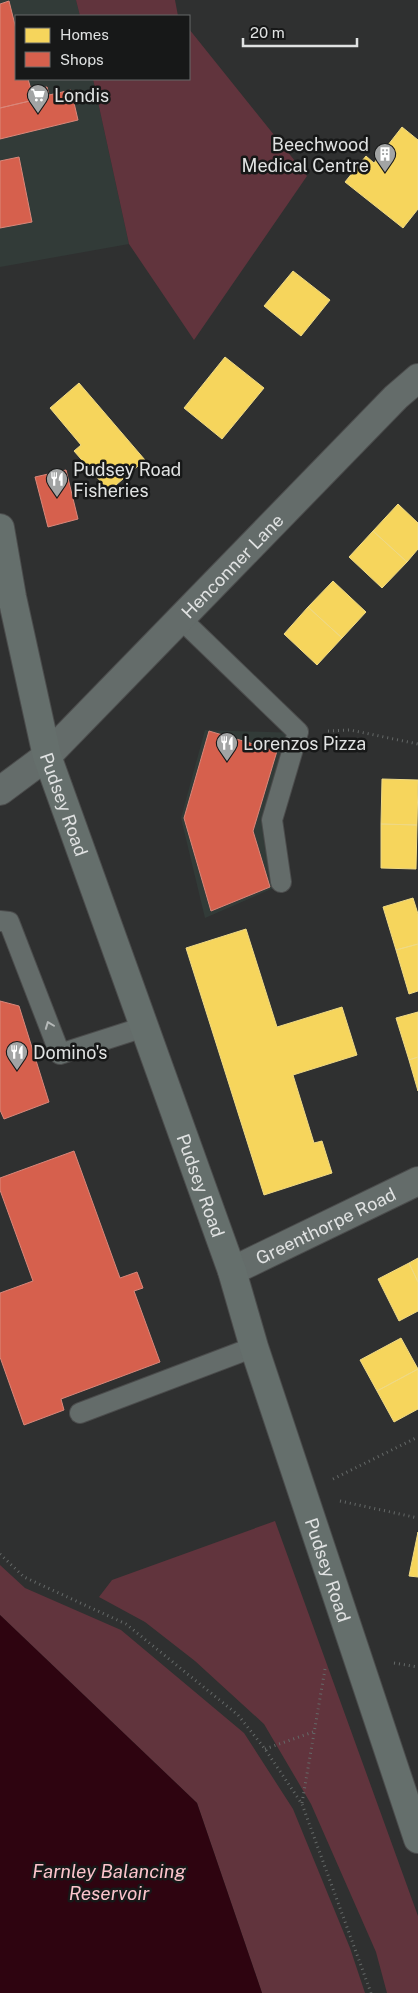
<svg xmlns="http://www.w3.org/2000/svg" width="418" height="1993" viewBox="0 0 418 1993" font-family="'Public Sans',sans-serif">
<style>
.built{fill:#323b38}
.green{fill:#61343d}
.water{fill:#2e0410}
.homes{fill:#f6d55c;stroke:#efd984}
.shops{fill:#d6604d;stroke:#d9877a}
.lines{fill:none;stroke-linecap:round;stroke-linejoin:round}
.service-casing{stroke:#4b4c4c;stroke-width:22}
.minor-casing{stroke:#4b4c4c;stroke-width:30}
.tertiary-casing{stroke:#4b4c4c;stroke-width:30}
.secondary-casing{stroke:#4b4c4c;stroke-width:30}
.path{stroke:#656968;stroke-width:3;stroke-dasharray:1 4;stroke-linecap:butt}
.service{stroke:#646c6a;stroke-width:20}
.minor{stroke:#646c6a;stroke-width:28}
.tertiary{stroke:#646c6a;stroke-width:28}
.secondary{stroke:#656f6c;stroke-width:28}
.oneway{stroke:#b5b9b8}
.labels{text-anchor:middle;dominant-baseline:central;stroke-width:5;stroke-linejoin:round;paint-order:stroke}
.poi-label{font-size:18px;fill:#e0e2e2;stroke:#171818;text-anchor:start}
.street-label{font-size:18px;fill:#e0e2e2;stroke:#171818}
.water-label{font-size:19px;font-style:italic;fill:#fcc4cc;stroke:#171818}
</style>
<rect width="100%" height="100%" fill="#2f3030"/>
<path class="built" d="M 0,0 L 76,0 L 80,16 L 16,16 L 16,79 L 93,79 L 129,244 L 0,267 Z
M 205,730 L 298,733 L 274,820 L 285,883 L 205,918 L 181,818 Z"/>
<path class="green" d="M 76,0 L 175,0 L 178,16 L 80,16 Z
M 189,29 L 307,176 L 194,340 L 129,244 L 93,79 L 189,79 Z
M 275,1521 L 418,1916 L 418,1993 L 387,1993 L 376,1952 L 311,1804 L 264,1724 L 195,1661 L 145,1622 L 99,1597 L 112,1580 Z
M 0,1565 L 25,1588 L 121,1630 L 244,1733 L 293,1809 L 350,1948 L 365,1993 L 262,1993 L 197,1803 L 0,1615 Z"/>
<path class="water" d="M 0,1615 L 197,1803 L 262,1993 L 0,1993 Z"/>
<path class="homes" d="M 402,127 L 418,140 L 418,209 L 403,228 L 345,182 L 366,156 L 374,163 Z
M 293,271 L 330,300 L 301,336 L 264,306 Z
M 225,357 L 264,388 L 222,439 L 184,408 Z
M 79,383 L 145,460 L 109,491 L 74,451 L 81,445 L 50,408 Z
M 398,504 L 418,523 L 418,549 L 407,562 L 373,531 Z
M 373,531 L 407,562 L 382,588 L 349,557 Z
M 333,581 L 366,612 L 342,638 L 308,607 Z
M 308,607 L 342,638 L 317,665 L 284,634 Z
M 382,779 L 418,780 L 417,825 L 381,824 Z
M 381,824 L 417,825 L 416,869 L 381,868 Z
M 413,898 L 418,914 L 418,944 L 396,950 L 383,907 Z
M 246,929 L 277,1027 L 342,1007 L 357,1055 L 293,1075 L 314,1143 L 322,1141 L 332,1173 L 264,1195 L 186,948 Z
M 418,944 L 418,991 L 409,994 L 396,950 Z
M 418,1012 L 418,1057 L 409,1060 L 396,1018 Z
M 418,1057 L 418,1091 L 409,1060 Z
M 418,1258 L 418,1282 L 409,1263 Z
M 409,1263 L 418,1282 L 418,1311 L 399,1321 L 378,1279 Z
M 401,1338 L 418,1369 L 377,1391 L 360,1360 Z
M 418,1369 L 418,1409 L 394,1422 L 377,1391 Z
M 418,1532 L 418,1577 L 409,1576 Z"/>
<path class="shops" d="M 9,1 L 16,29 L 16,79 L 28,79 L 34,100 L 0,108 L 0,4 Z
M 47,87 L 49,95 L 71,90 L 78,120 L 0,139 L 0,108 L 34,100 L 31,90 Z
M 19,157 L 32,222 L 0,228 L 0,161 Z
M 66,470 L 78,519 L 48,527 L 35,477 Z
M 209,731 L 277,751 L 253,831 L 270,887 L 211,911 L 184,818 Z
M 0,1001 L 19,1006 L 49,1102 L 4,1119 L 0,1110 Z
M 74,1151 L 120,1278 L 137,1272 L 143,1288 L 134,1291 L 160,1362 L 61,1399 L 64,1410 L 24,1425 L 0,1357 L 0,1293 L 33,1281 L 0,1190 L 0,1178 Z"/>
<g class="lines">
<g class="service-casing">
<path id="service" d="M 181,619 L 298,732 L 272,820 L 281,882
M 0,921 L 9,922 L 60,1054 L 144,1027
M 80,1413 L 254,1347"/>
</g>
<g class="minor-casing">
<g id="minor">
<path id="s1" d="M 232,1271 L 418,1181"/>
</g>
</g>
<g class="tertiary-casing">
<g id="tertiary">
<path id="s2" d="M 0,791 L 47,756 L 396,397 L 418,378"/>
</g>
</g>
<g class="secondary-casing">
<g id="secondary">
<path id="s3" d="M 0,528 L 12,597 L 47,756 L 232,1271 L 254,1347 L 418,1839"/>
</g>
</g>
<path class="path" d="M 328,731 L 350,730 L 418,744
M 333,1479 L 418,1437
M 340,1501 L 418,1518
M 0,1554 L 24,1577 L 126,1624 L 238,1715 L 265,1749 L 302,1804 L 371,1993
M 394,1663 L 418,1667
M 265,1749 L 313,1732
M 302,1803 L 325,1669"/>
<use href="#service" class="service"/>
<use href="#minor" class="minor"/>
<use href="#tertiary" class="tertiary"/>
<use href="#secondary" class="secondary"/>
</g>
<defs><path id="oneway-chevron" d="M-2-3.5L2.5 0L-2 3.5" fill="none" stroke-width="1.6" stroke-linecap="round" stroke-linejoin="round" transform="scale(1.25)"/></defs>
<use class="oneway" href="#oneway-chevron" transform="translate(49 1025) rotate(-111)"/>
<defs>
<g id="supermarket-pin" transform="scale(1.125)"><path d="M0 17L-7.5 6A9.5 9.5 0 1 1 7.5 6Z" fill="#a2a4a4" stroke="#171818"/><path d="M-6-5.5h2.5l.6 2H6L4.5 2H-2.5L-4.4-4H-6ZM-1.5 3.2a1.3 1.3 0 1 0 .1 0ZM3 3.2a1.3 1.3 0 1 0 .1 0Z" fill="#fff"/></g>
<g id="building-pin" transform="scale(1.125)"><path d="M0 17L-7.5 6A9.5 9.5 0 1 1 7.5 6Z" fill="#a2a4a4" stroke="#171818"/><path d="M-4-6H4V6H1V3H-1V6H-4ZM-2.5-4.3h1.7v1.8h-1.7ZM.8-4.3h1.7v1.8H.8ZM-2.5-1h1.7V.8h-1.7ZM.8-1h1.7V.8H.8Z" fill="#fff"/></g>
<g id="restaurant-pin" transform="scale(1.125)"><path d="M0 17L-7.5 6A9.5 9.5 0 1 1 7.5 6Z" fill="#a2a4a4" stroke="#171818"/><path d="M-5-6h1v4h1v-4h1v4h1v-4h1v5L-1.5 .5V6h-2V.5L-5-1ZM5-6V6H3V1.5H1.5Q1.5-4 5-6Z" fill="#fff"/></g>
</defs>
<g fill-rule="evenodd">
<use href="#supermarket-pin" x="38" y="95"/>
<use href="#building-pin" x="385" y="154"/>
<use href="#restaurant-pin" x="57" y="479"/>
<use href="#restaurant-pin" x="227" y="743"/>
<use href="#restaurant-pin" x="17" y="1052"/>
</g>
<g class="labels">
<g class="poi-label">
<text x="54" y="95">Londis</text>
<text x="369" y="144" text-anchor="end">Beechwood<tspan x="369" dy="21">Medical Centre</tspan></text>
<text x="73" y="469">Pudsey Road<tspan x="73" dy="21">Fisheries</tspan></text>
<text x="243" y="743">Lorenzos Pizza</text>
<text x="33" y="1052">Domino's</text>
</g>
<g class="street-label">
<text stroke="none"><textPath href="#s2" startOffset="324">Henconner Lane</textPath></text>
<text stroke="none"><textPath href="#s3" startOffset="284">Pudsey Road</textPath></text>
<text stroke="none"><textPath href="#s3" startOffset="689">Pudsey Road</textPath></text>
<text stroke="none"><textPath href="#s1" startOffset="104">Greenthorpe Road</textPath></text>
<text stroke="none"><textPath href="#s3" startOffset="1094">Pudsey Road</textPath></text>
</g>
<g class="water-label">
<text x="109" y="1871">Farnley Balancing<tspan x="109" dy="22">Reservoir</tspan></text>
</g>
</g>
<rect x="15" y="15" width="175" height="65" fill="#171818" stroke="#676969"/>
<rect x="25" y="28" width="25" height="15" fill="#f6d55c" stroke="#676969"/>
<text x="60" y="40" font-size="15" fill="#e0e2e2">Homes</text>
<rect x="25" y="52" width="25" height="15" fill="#d6604d" stroke="#676969"/>
<text x="60" y="65" font-size="15" fill="#e0e2e2">Shops</text>
<path d="M243 38v8h114v-8" fill="none" stroke="#e0e2e2" stroke-width="2.5"/>
<text x="250" y="38" font-size="15" fill="#e0e2e2" stroke="#171818" stroke-width="4" paint-order="stroke">20 m</text>
</svg>
